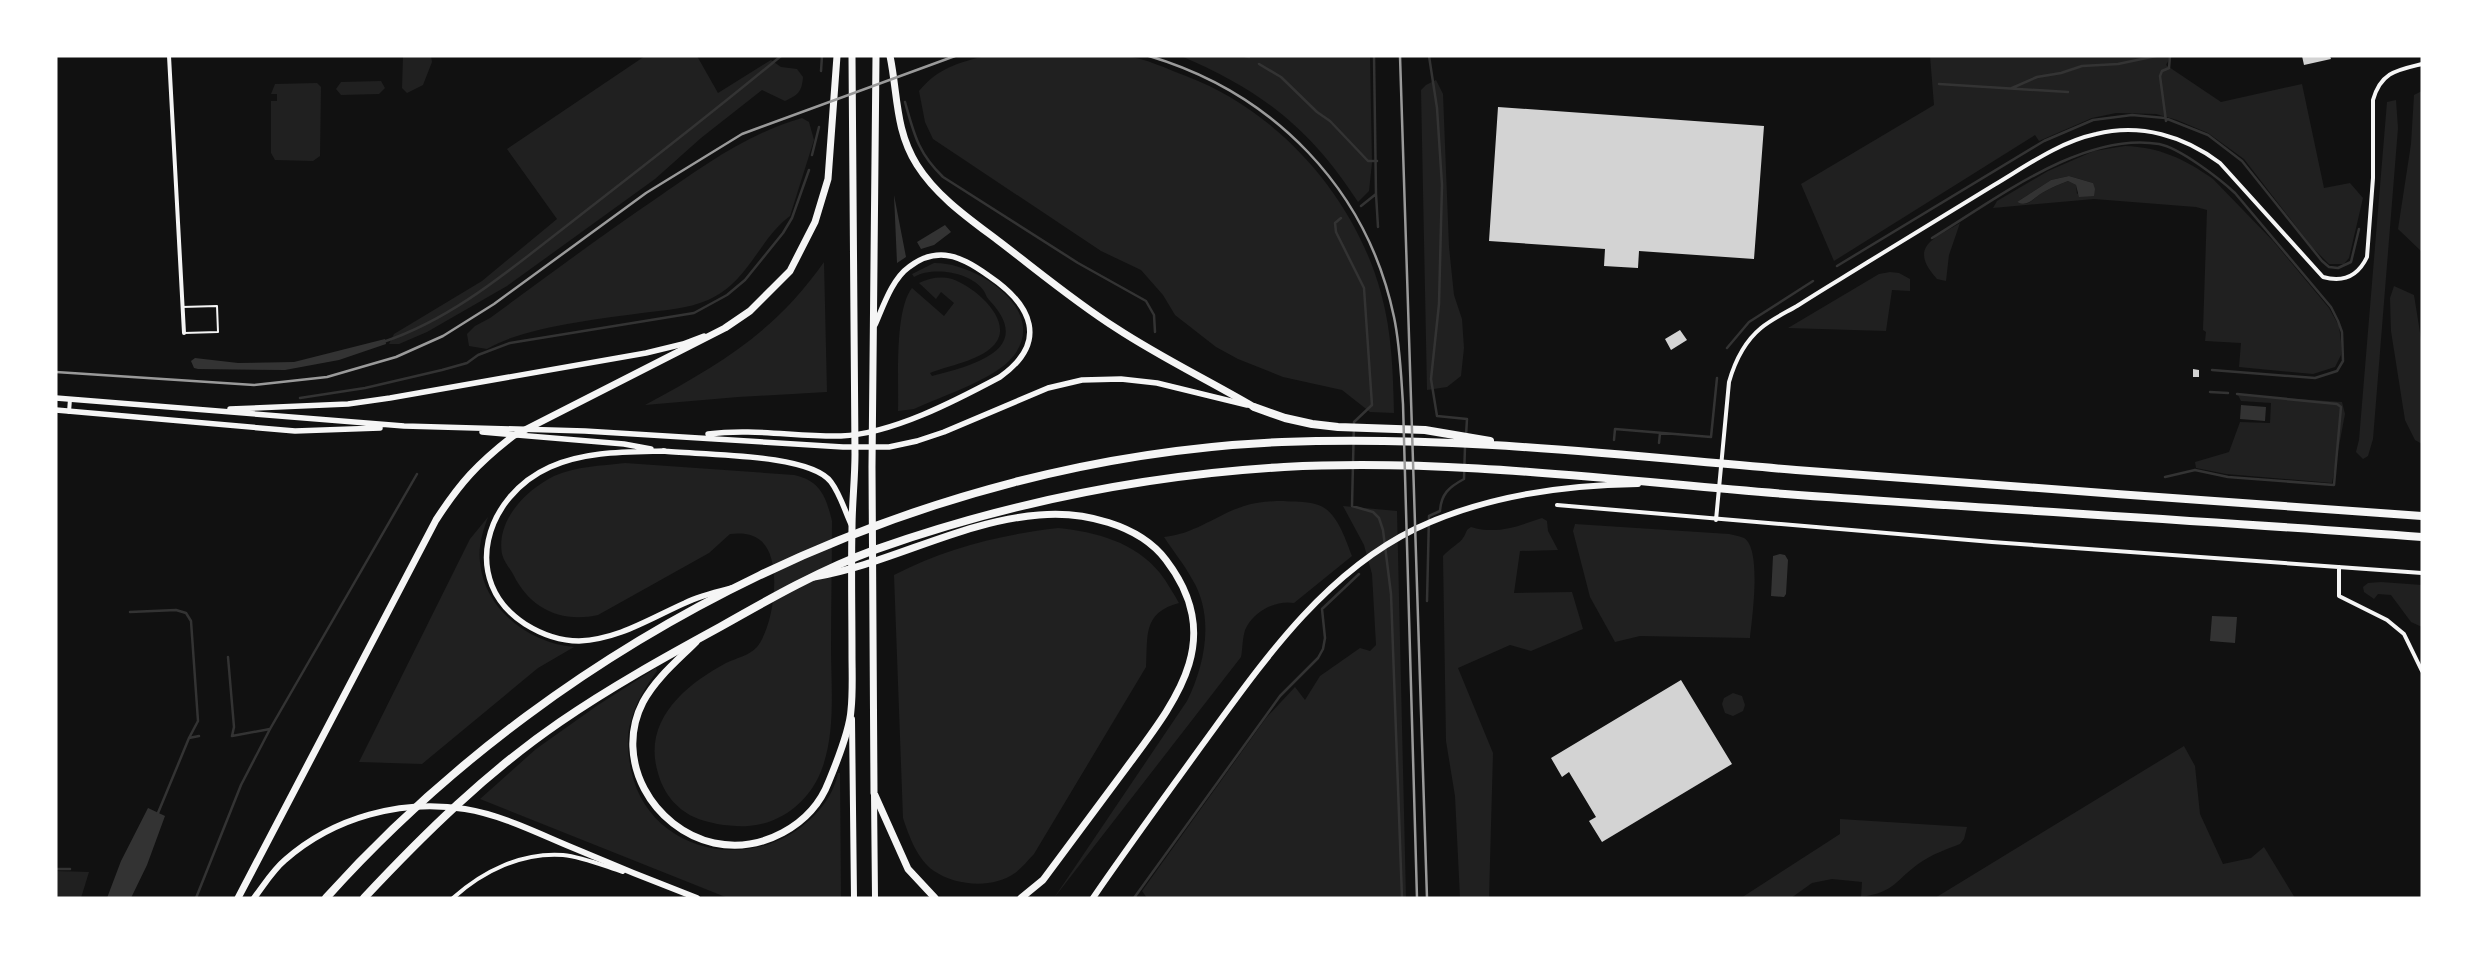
<svg xmlns="http://www.w3.org/2000/svg" width="2478" height="954" viewBox="0 0 2478 954" font-family="Overpass,sans-serif">
<style>
.green{fill:#202020;fill-rule:evenodd}
.water{fill:#333}
.lines{fill:none;stroke-linecap:round;stroke-linejoin:round}
.stream{stroke:#333;stroke-width:2.5}
.building{fill:#d3d3d3}
.service{stroke:#f5f5f5;stroke-width:2}
.minor{stroke:#f5f5f5;stroke-width:4}
.secondary{stroke:#f5f5f5;stroke-width:5.5}
.primary{stroke:#f5f5f5;stroke-width:6}
.trunk{stroke:#f5f5f5;stroke-width:7}
.motorway{stroke:#f5f5f5;stroke-width:8}
.rail{stroke:#9a9a9a;stroke-width:2.5}
</style>
<rect width="100%" height="100%" fill="#111"/>
<path class="green" d="M 403,56 L 431,56 L 432,62 L 423,85 L 407,93 L 402,88 Z
M 645,56 L 697,56 L 718,93 L 771,60 L 781,67 L 797,69 L 803,77 C 802,92 798,95 785,101 L 762,90 L 701,138 L 655,179 L 507,286 L 427,332 L 399,344 L 389,344 L 394,334 L 482,281 L 557,219 L 507,149 Z
M 985,56 C 1017,56 1048,56 1080,56 C 1095,56 1110,55 1125,56 C 1145,58 1167,69 1186,76 C 1279,111 1355,198 1381,293 C 1392,333 1393,372 1394,413 L 1370,412 L 1342,390 L 1283,377 L 1238,359 L 1216,347 L 1175,315 L 1163,295 L 1141,270 L 1101,251 L 933,139 L 925,122 L 919,91 C 938,68 958,63 985,56 Z
M 1181,56 L 1370,56 L 1372,163 L 1369,191 L 1358,202 C 1310,128 1261,90 1181,56 Z
M 1930,56 L 2171,56 L 2166,65 L 2221,102 L 2302,84 L 2324,188 L 2350,183 L 2363,198 L 2349,258 L 2344,264 L 2329,264 L 2312,247 L 2244,159 L 2208,133 L 2177,120 L 2156,114 L 2116,113 L 2092,118 L 2039,141 L 2035,135 L 1834,261 L 1801,184 L 1934,105 Z
M 1436,80 L 1443,94 L 1449,247 L 1454,295 L 1462,319 L 1464,348 L 1461,376 L 1447,387 L 1427,390 L 1421,90 L 1426,85 Z
M 381,81 L 385,88 L 379,94 L 341,95 L 336,89 L 341,82 Z
M 317,83 L 321,87 L 320,156 L 313,161 L 275,160 L 271,153 L 271,101 L 277,101 L 277,94 L 271,94 L 275,84 Z
M 2422,91 L 2422,255 L 2421,251 L 2398,229 L 2411,144 L 2414,95 Z
M 2396,100 L 2398,128 L 2373,439 L 2368,456 L 2363,459 L 2356,452 L 2359,440 L 2387,102 Z
M 802,118 L 809,122 L 814,140 L 790,216 C 758,240 749,282 708,300 C 687,309 665,310 642,313 C 599,319 523,327 487,349 L 469,346 L 467,334 L 475,326 L 490,318 C 545,278 598,238 654,200 C 702,167 746,134 802,118 Z
M 2125,146 C 2159,147 2185,159 2213,179 L 2274,242 L 2329,308 L 2339,326 L 2341,342 L 2341,355 L 2335,367 L 2313,374 L 2239,367 L 2241,343 L 2205,341 L 2206,332 L 2203,330 L 2207,210 L 2196,207 L 2094,199 L 1993,208 L 1997,201 L 2048,171 L 2094,151 ZM 2069,176 L 2093,183 L 2077,194 L 2076,185 L 2068,181 C 2060,184 2050,188 2042,193 C 2033,198 2029,208 2017,202 L 2051,180 Z
M 1960,223 L 1949,255 L 1946,281 L 1937,279 C 1908,247 1933,239 1960,223 Z
M 824,262 L 827,392 L 738,397 L 645,405 C 720,364 774,333 824,262 Z
M 934,263 C 978,262 1055,314 1009,361 C 989,381 940,397 914,409 L 898,411 C 899,381 894,311 912,288 L 944,316 L 954,303 L 941,292 L 936,299 L 919,283 C 929,278 941,276 952,279 C 974,286 1017,322 993,346 C 978,361 950,365 930,373 L 932,376 C 951,371 976,365 993,353 C 1015,337 1005,317 990,301 C 987,298 986,295 984,291 C 971,272 933,266 914,277 L 912,274 Z
M 1890,272 L 1899,273 L 1910,279 L 1910,291 L 1892,290 L 1886,331 L 1788,328 L 1879,274 Z
M 2394,286 L 2414,295 L 2422,345 L 2422,444 L 2415,440 L 2405,420 L 2391,331 L 2390,298 Z
M 2238,395 L 2342,402 L 2345,414 L 2332,483 L 2226,474 L 2196,468 L 2195,462 L 2229,452 L 2240,422 L 2270,423 L 2271,403 L 2241,401 Z
M 625,463 L 794,475 C 821,481 826,497 832,521 C 832,563 831,605 831,647 C 831,689 837,741 817,780 C 803,806 778,824 748,826 C 733,827 709,824 694,817 C 676,809 663,792 658,773 C 642,721 685,685 726,663 C 736,658 749,656 757,647 C 774,626 784,558 760,540 C 751,533 740,533 730,534 L 709,553 L 598,615 C 561,623 530,609 513,574 C 509,567 504,562 502,554 C 496,520 526,490 554,476 C 577,466 600,466 625,463 Z
M 1283,501 C 1293,502 1305,501 1315,504 C 1336,508 1345,538 1352,556 L 1294,603 C 1277,600 1256,610 1247,626 C 1242,634 1243,648 1241,657 L 1054,898 L 1187,701 C 1205,665 1215,616 1192,579 C 1184,564 1173,551 1164,537 C 1195,534 1216,515 1244,506 C 1257,502 1270,501 1283,501 Z
M 1343,506 L 1397,511 L 1406,898 L 1147,898 L 1142,891 L 1266,718 L 1295,687 L 1305,700 L 1320,676 L 1360,648 L 1370,651 L 1376,645 L 1372,574 L 1364,545 Z
M 488,517 C 483,531 478,546 480,562 C 484,610 530,643 574,647 L 538,668 L 422,764 L 359,762 L 470,539 Z
M 1542,518 L 1547,521 L 1548,531 L 1558,550 L 1520,551 L 1514,593 L 1572,592 L 1583,629 L 1531,651 L 1510,645 L 1458,668 L 1493,753 L 1489,898 L 1460,898 L 1455,796 L 1446,741 L 1443,556 C 1449,549 1460,543 1463,538 C 1467,533 1465,530 1471,527 C 1497,535 1518,526 1542,518 Z
M 1575,524 L 1729,534 C 1733,535 1740,536 1744,538 C 1762,549 1752,618 1750,638 L 1640,636 L 1615,642 L 1590,597 L 1573,531 Z
M 1058,528 C 1096,532 1135,542 1160,573 C 1167,582 1173,593 1179,603 C 1142,613 1148,636 1146,667 L 1034,854 C 1028,860 1022,868 1015,873 C 993,889 956,886 934,871 C 917,859 909,836 903,818 L 894,575 C 946,548 1000,535 1058,528 Z
M 2381,582 L 2422,585 L 2422,627 L 2411,622 L 2391,595 L 2378,594 L 2374,599 L 2364,592 L 2363,587 L 2368,583 Z
M 656,668 L 657,671 C 646,686 636,702 631,721 C 626,736 628,754 631,770 C 647,847 738,873 800,828 C 818,814 833,797 838,773 L 840,773 L 841,898 L 728,898 L 480,799 L 536,749 L 598,705 Z
M 1733,693 L 1742,696 L 1745,705 L 1743,711 L 1733,716 L 1725,713 L 1722,704 L 1724,698 Z
M 2184,746 L 2195,766 L 2200,814 L 2223,864 L 2251,858 L 2264,847 L 2295,898 L 1935,898 Z
M 1840,819 L 1967,827 L 1964,839 L 1960,844 C 1947,849 1933,854 1921,862 C 1895,880 1896,892 1861,897 L 1862,882 L 1832,879 L 1812,883 L 1791,898 L 1741,898 L 1840,834 Z
M 56,871 L 89,872 L 81,898 L 56,898 Z"/>
<path class="water" d="M 2069,176 L 2093,183 L 2095,189 L 2094,196 L 2079,197 L 2076,185 L 2068,181 C 2060,184 2050,188 2042,193 C 2033,198 2028,208 2017,202 L 2051,180 Z
M 894,195 L 906,257 L 897,263 Z
M 945,225 L 951,232 L 934,245 L 921,249 L 917,242 Z
M 385,339 L 386,344 L 339,360 L 285,370 L 198,369 L 194,368 L 191,361 L 195,358 L 238,363 L 294,362 Z
M 2241,405 L 2266,407 L 2265,421 L 2240,419 Z
M 1780,554 L 1785,555 L 1788,560 L 1786,594 L 1784,597 L 1771,596 L 1773,556 Z
M 2212,616 L 2237,617 L 2235,643 L 2210,641 Z
M 148,808 L 165,816 L 147,865 L 131,898 L 107,898 L 121,861 Z"/>
<g class="lines">
<path class="stream" d="M 1245,56 L 1249,57
M 1429,56 L 1437,108 L 1442,185 L 1439,304 L 1431,379 L 1437,416 L 1467,419 L 1466,436
M 1259,64 L 1281,77 L 1317,112 L 1330,121 L 1368,161 L 1377,161
M 821,71 L 822,56
M 1939,84 L 2068,92
M 2012,88 L 2037,77 L 2061,73 L 2082,66 L 2118,64 L 2156,56
M 905,102 C 914,134 918,153 943,177 L 1078,263 L 1146,301 L 1154,315 L 1155,332
M 2166,121 L 2160,76 L 2162,71 L 2169,68 L 2170,56
M 812,155 L 819,127
M 1376,194 L 1378,227
M 1361,206 L 1376,194 L 1374,56
M 1341,218 L 1335,223 L 1336,232 L 1364,288 L 1372,405 L 1354,422 L 1352,506 L 1373,512 L 1379,518 L 1383,530 L 1391,594 L 1402,898
M 1932,238 C 1995,200 2083,131 2159,144 C 2180,148 2220,179 2235,193 L 2331,307 L 2338,321 L 2342,332 L 2343,361 L 2337,371 L 2315,378 L 2212,370
M 1837,266 L 2044,141 L 2093,120 L 2132,115 L 2165,118 L 2208,135 L 2242,161 L 2322,261 L 2329,267 L 2338,268 L 2351,262 L 2359,229
M 383,342 C 453,319 512,268 569,224 C 640,169 711,114 781,56
M 1727,348 L 1749,322 L 1813,281
M 2210,392 L 2228,393
M 300,398 L 365,388 L 442,370 L 467,363 L 478,355 L 510,343 L 694,313 L 727,295 L 745,280 L 783,233 L 792,218 L 809,170
M 1614,440 L 1615,429 L 1711,437 L 1717,378
M 1659,443 L 1660,433
M 2165,477 L 2195,470 L 2228,477 L 2334,485 L 2341,407 L 2337,404 L 2237,394
M 1427,601 L 1429,516 L 1440,511 C 1441,494 1449,487 1464,479 L 1465,446
M 130,612 L 176,610 L 186,613 L 191,621 L 198,721 L 189,738
M 228,657 L 234,727 L 232,736 L 270,729
M 158,813 L 189,738 L 199,736
M 56,869 L 70,869
M 196,898 L 241,785 L 270,729 L 417,474
M 1134,898 L 1280,696 L 1318,658 L 1323,649 L 1325,638 L 1322,609 L 1359,574"/>
</g>
<path class="building" d="M 2302,56 L 2330,56 L 2331,59 L 2304,65 Z
M 1498,107 L 1764,126 L 1754,259 L 1639,251 L 1638,268 L 1604,266 L 1605,249 L 1489,241 Z
M 1680,330 L 1687,340 L 1671,350 L 1665,339 Z
M 2193,369 L 2199,370 L 2199,377 L 2193,377 Z
M 1681,680 L 1732,764 L 1602,842 L 1589,821 L 1596,817 L 1569,772 L 1562,777 L 1551,758 Z"/>
<g class="lines">
<path class="service" d="M 182,307 L 217,306 L 218,332 L 184,333"/>
<path class="minor" d="M 169,56 L 184,333
M 69,412 L 70,399
M 1557,505 L 1992,542 L 2422,573
M 1716,520 L 1729,382 C 1735,361 1744,342 1761,328 C 1772,319 1785,313 1797,306 C 1820,291 1844,277 1868,262 C 1910,236 1952,211 1994,185 C 2026,166 2059,142 2096,134 C 2141,123 2184,136 2220,163 L 2323,277 C 2344,283 2358,276 2367,257 L 2373,178 L 2373,100 C 2381,72 2397,70 2422,64
M 2339,567 L 2339,596 L 2387,620 L 2404,634 L 2422,671
M 453,898 C 483,871 522,852 563,855 C 583,857 604,866 623,872"/>
<path class="secondary" d="M 56,398 L 404,426 L 585,431 L 843,447 L 889,447 L 917,441 L 944,432 L 1048,388 L 1082,380 L 1121,379 L 1157,383 L 1247,405
M 230,409 L 348,404 L 390,398 L 646,353 L 683,344 L 704,336
M 56,410 L 295,431 L 380,428
M 482,432 L 624,444 L 651,449
M 708,434 C 753,428 796,437 841,436 C 892,434 955,401 1000,377 C 1049,342 1032,305 989,276 C 975,266 958,255 941,255 C 930,255 918,260 909,267 C 892,279 883,307 875,325
M 663,451 C 699,455 810,453 831,482 C 840,494 845,511 851,524
M 665,451 C 627,452 586,451 550,467 C 485,496 459,581 525,624 C 541,634 560,641 579,641 C 619,639 649,619 685,603 C 699,596 716,592 732,588"/>
<path class="primary" d="M 852,719 L 854,898
M 874,794 L 875,898
M 254,898 C 264,885 273,870 285,860 C 334,817 401,799 465,809 C 502,815 537,833 571,847 C 613,865 655,882 697,898
M 1093,898 C 1128,847 1164,798 1200,748 C 1260,666 1321,575 1415,529 C 1484,496 1562,485 1638,484"/>
<path class="trunk" d="M 876,56 L 872,467 L 874,793 L 908,869 L 935,898
M 890,56 C 898,95 895,130 917,165 C 937,197 971,220 1000,242 C 1038,271 1075,302 1116,328 C 1160,357 1208,380 1254,407
M 814,577 C 890,564 961,521 1039,515 C 1082,511 1139,524 1166,560 C 1228,641 1174,703 1124,771 C 1097,807 1070,844 1043,880 L 1021,898
M 696,642 C 677,661 656,678 643,702 C 613,760 653,829 714,843 C 761,853 812,826 829,781 C 836,764 850,728 851,710 C 853,692 852,672 852,654 C 852,612 851,570 852,528 C 852,504 855,479 855,454 C 855,322 853,189 852,56
M 238,898 L 436,520 C 460,483 477,464 513,436 L 725,328 L 750,311 L 790,271 L 815,222 L 828,179 L 837,56"/>
<path class="motorway" d="M 1254,407 L 1285,418 L 1312,424 L 1338,427 L 1425,430 L 1490,441
M 326,898 C 566,631 923,457 1282,442 C 1454,435 1625,456 1796,470 C 2005,486 2213,501 2422,516
M 364,898 C 424,834 487,772 560,722 C 611,687 665,657 720,627 C 771,598 822,569 877,549 C 1008,503 1146,475 1284,467 C 1455,458 1628,482 1798,495 C 2006,510 2214,521 2422,537"/>
<path class="rail" d="M 1149,56 C 1273,93 1367,188 1394,317 C 1400,345 1401,375 1403,404 L 1417,898
M 1400,56 L 1427,898
M 56,372 L 254,385 L 327,377 L 396,357 L 443,336 L 494,304 L 646,193 L 742,134 L 955,56"/>
</g>
<rect width="2478" height="954" fill="none" stroke="#ffffff" stroke-width="115"/>
</svg>
